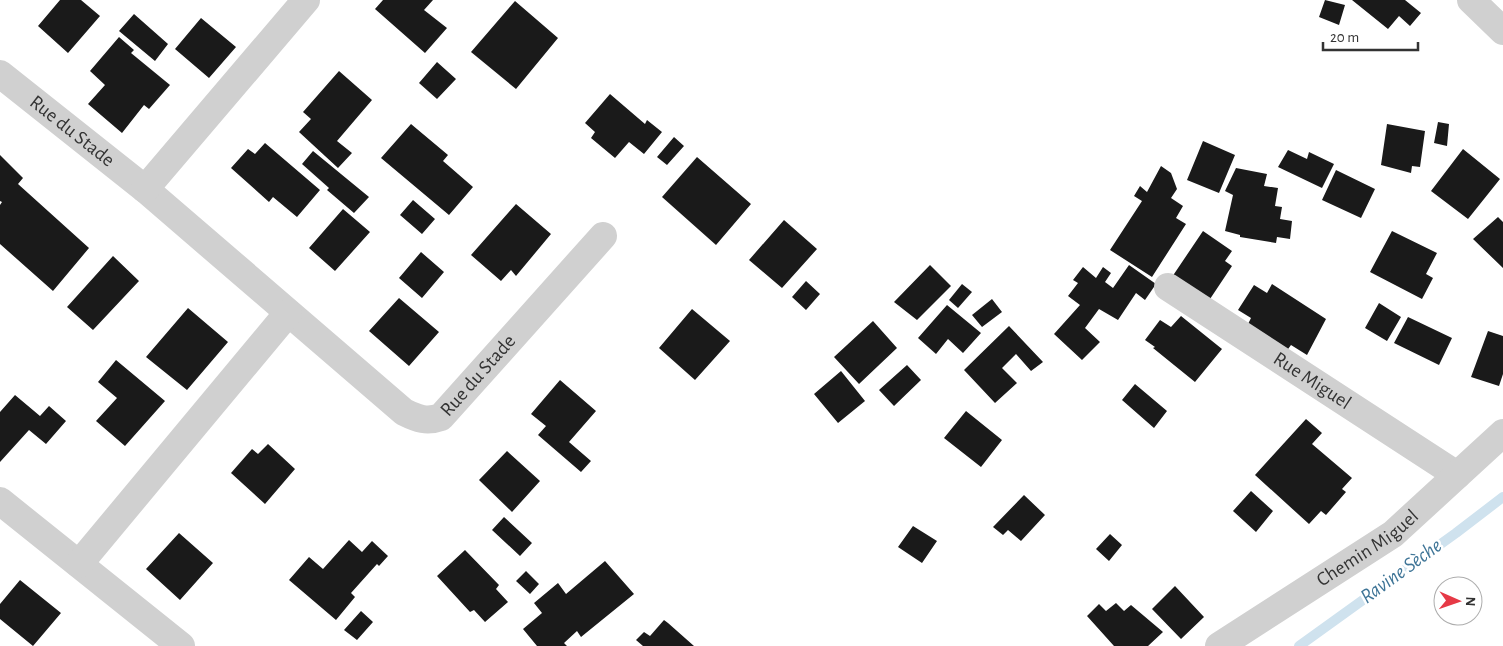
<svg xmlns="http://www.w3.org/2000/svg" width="1503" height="646" viewBox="0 0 1503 646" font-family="'Alegreya Sans',sans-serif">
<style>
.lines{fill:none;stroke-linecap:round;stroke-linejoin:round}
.stream{stroke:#cfe2ee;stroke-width:10}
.building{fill:#1a1a1a}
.street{stroke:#d0d0d0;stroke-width:28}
.labels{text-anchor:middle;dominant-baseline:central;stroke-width:5;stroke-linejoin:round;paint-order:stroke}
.street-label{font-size:20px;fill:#333;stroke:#fff}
.water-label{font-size:21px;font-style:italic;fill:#3f7597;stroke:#fff}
</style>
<rect width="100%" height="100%" fill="#fff"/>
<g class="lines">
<path class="stream" d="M 1299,646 L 1456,533 L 1503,497"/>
</g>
<path class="building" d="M 60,0 L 81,0 L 100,16 L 68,53 L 38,26 Z
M 383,0 L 433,0 L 424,10 L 447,28 L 425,53 L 375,9 Z
M 1325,0 L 1345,5 L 1339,25 L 1319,17 Z
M 1352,0 L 1405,0 L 1421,13 L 1410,26 L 1399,16 L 1388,29 Z
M 515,1 L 558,38 L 516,89 L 471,52 Z
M 134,14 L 168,44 L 155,61 L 119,31 Z
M 201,18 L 236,47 L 209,78 L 175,49 Z
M 119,37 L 134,50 L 131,53 L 170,85 L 149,109 L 144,105 L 122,133 L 88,104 L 105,85 L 90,71 Z
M 437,62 L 456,79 L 437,99 L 419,83 Z
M 339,71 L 372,100 L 337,141 L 352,153 L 338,168 L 299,132 L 311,119 L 303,112 Z
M 610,94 L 645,124 L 647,120 L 662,132 L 644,154 L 629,142 L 615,158 L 591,138 L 595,132 L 585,123 Z
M 1438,122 L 1449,124 L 1447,146 L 1434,143 Z
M 411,124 L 448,155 L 443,161 L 473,187 L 449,215 L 381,158 Z
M 1387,124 L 1425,131 L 1420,167 L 1412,166 L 1411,173 L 1381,165 Z
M 674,137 L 684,146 L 667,165 L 657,157 Z
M 1203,141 L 1235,155 L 1219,193 L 1187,180 Z
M 265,143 L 320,190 L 297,217 L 273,197 L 269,202 L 231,168 L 248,149 L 255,154 Z
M 1463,149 L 1500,179 L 1468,219 L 1431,191 Z
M 1288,150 L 1307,159 L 1309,152 L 1334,164 L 1322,188 L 1278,167 Z
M 313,151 L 369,197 L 354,213 L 327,190 L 329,188 L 302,164 Z
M 0,155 L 23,178 L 18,184 L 89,248 L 53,291 L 0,244 L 0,205 L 2,202 L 0,201 Z
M 697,157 L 751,204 L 716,245 L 662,197 Z
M 1161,166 L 1171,173 L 1177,189 L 1171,198 L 1183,206 L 1176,218 L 1186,224 L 1152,277 L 1110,250 L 1142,201 L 1134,196 L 1140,186 L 1147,192 Z
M 1236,168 L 1267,174 L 1264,186 L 1278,188 L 1275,206 L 1282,207 L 1280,219 L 1292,221 L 1290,239 L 1277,237 L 1276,243 L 1240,237 L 1240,235 L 1225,231 L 1233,195 L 1225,191 Z
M 1336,170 L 1375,189 L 1361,218 L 1322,200 Z
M 413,200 L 435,219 L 422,234 L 400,215 Z
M 516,204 L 551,234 L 516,276 L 511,270 L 501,281 L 471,255 Z
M 343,209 L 370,232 L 335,271 L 309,248 Z
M 1498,217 L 1503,222 L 1503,268 L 1473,239 Z
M 784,220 L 817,249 L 782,288 L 749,260 Z
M 1203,231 L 1232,251 L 1225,261 L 1232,266 L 1208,302 L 1172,277 Z
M 1392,231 L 1437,253 L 1426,274 L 1433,278 L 1422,299 L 1370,272 Z
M 421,252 L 444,272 L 422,298 L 399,278 Z
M 113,256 L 139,281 L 93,330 L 67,307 Z
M 930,265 L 951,286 L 917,320 L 894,302 Z
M 1129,265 L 1156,284 L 1145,300 L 1136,293 L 1118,320 L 1099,309 L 1085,328 L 1100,342 L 1082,360 L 1054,334 L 1080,305 L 1068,296 L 1078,283 L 1073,280 L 1083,267 L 1096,278 L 1103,267 L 1111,273 L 1105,282 L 1113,288 Z
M 806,281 L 820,294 L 806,310 L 792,297 Z
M 962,284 L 972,292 L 958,308 L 949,300 Z
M 1272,284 L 1326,319 L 1307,355 L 1291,345 L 1283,356 L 1245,330 L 1251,318 L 1238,310 L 1254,285 L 1267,293 Z
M 399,298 L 439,332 L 409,366 L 369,331 Z
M 992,299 L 1002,312 L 982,327 L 972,315 Z
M 1379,303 L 1401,317 L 1387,341 L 1365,328 Z
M 947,305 L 981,333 L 963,353 L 948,339 L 936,354 L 918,338 Z
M 188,308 L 228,342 L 187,390 L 146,357 Z
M 692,309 L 730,341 L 695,380 L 659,348 Z
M 1181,316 L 1222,349 L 1195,382 L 1153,348 L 1155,347 L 1145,340 L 1160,320 L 1171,327 Z
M 1408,317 L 1452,338 L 1439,365 L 1394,343 Z
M 873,321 L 897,348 L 859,384 L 834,357 Z
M 1009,326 L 1043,362 L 1031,371 L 1016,354 L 1002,368 L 1017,383 L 995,403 L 964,370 Z
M 1488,331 L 1503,336 L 1503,374 L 1499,386 L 1471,377 Z
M 116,360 L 165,401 L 125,446 L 96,421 L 117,398 L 98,382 Z
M 907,365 L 921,380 L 894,406 L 879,390 Z
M 841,371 L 865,401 L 838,423 L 814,394 Z
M 560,380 L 596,411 L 569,442 L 591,461 L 581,472 L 538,435 L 546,426 L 531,414 Z
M 1135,384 L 1167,411 L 1154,428 L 1122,400 Z
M 15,395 L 40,416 L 49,406 L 66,421 L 46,444 L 29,430 L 0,462 L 0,412 Z
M 966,411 L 1002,440 L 981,467 L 944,438 Z
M 1306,419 L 1322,433 L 1312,444 L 1352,478 L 1342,489 L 1346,492 L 1326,515 L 1321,511 L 1309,524 L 1255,475 Z
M 268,444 L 295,469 L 265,504 L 231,473 L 252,449 L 258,454 Z
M 507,451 L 540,481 L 512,512 L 479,480 Z
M 1251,491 L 1273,511 L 1256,532 L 1233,511 Z
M 1024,495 L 1045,515 L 1021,541 L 1008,530 L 1003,535 L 993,527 Z
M 504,517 L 532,543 L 520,556 L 492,530 Z
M 913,526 L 937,541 L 922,563 L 898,547 Z
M 179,533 L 213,563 L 180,600 L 146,569 Z
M 1110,534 L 1122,545 L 1109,561 L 1096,549 Z
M 349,540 L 362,552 L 372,541 L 388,556 L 379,566 L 377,564 L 351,593 L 355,597 L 336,620 L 289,580 L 309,557 L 323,569 Z
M 465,550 L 499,585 L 496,589 L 508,602 L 485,622 L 474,610 L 470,612 L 437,576 Z
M 605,561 L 634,594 L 581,637 L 577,631 L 564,643 L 567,646 L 537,646 L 523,629 L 542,613 L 534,603 L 558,583 L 566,594 Z
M 526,571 L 539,584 L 530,594 L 516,581 Z
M 20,580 L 61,613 L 33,646 L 0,619 L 0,604 Z
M 1175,586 L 1204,617 L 1181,639 L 1152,609 Z
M 1116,603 L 1124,611 L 1131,605 L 1163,632 L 1148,646 L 1114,646 L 1087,616 L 1099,604 L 1106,611 Z
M 361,611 L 373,622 L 357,640 L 344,630 Z
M 664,620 L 668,623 L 694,646 L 643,646 L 636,640 L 644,632 L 650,636 Z"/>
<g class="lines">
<g class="street">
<path d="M 1471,0 L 1503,31"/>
<path id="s1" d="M 0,74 L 145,189 L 404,412 C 418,419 427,422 441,417 L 603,236"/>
<path d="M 145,189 L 306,0"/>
<path id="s2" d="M 1168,287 L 1457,475"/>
<path d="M 0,501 L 181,646"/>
<path d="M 79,564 L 288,313"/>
<path id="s3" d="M 1219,646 L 1393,534 L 1503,433"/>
</g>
</g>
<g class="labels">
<g class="street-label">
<text stroke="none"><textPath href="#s1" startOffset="92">Rue du Stade</textPath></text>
<text stroke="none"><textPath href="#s1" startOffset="621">Rue du Stade</textPath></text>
<text stroke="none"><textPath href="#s2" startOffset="172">Rue Miguel</textPath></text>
<text stroke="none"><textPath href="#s3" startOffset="178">Chemin Miguel</textPath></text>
</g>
<g class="water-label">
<text transform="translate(1401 571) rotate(-36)">Ravine Sèche</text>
</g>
</g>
<g transform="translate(1458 601) rotate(92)"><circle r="24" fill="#ffffff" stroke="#adadad"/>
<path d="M0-4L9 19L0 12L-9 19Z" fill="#e63946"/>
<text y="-8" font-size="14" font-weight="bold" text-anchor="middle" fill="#333333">N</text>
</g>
<path d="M1323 42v8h95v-8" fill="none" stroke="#333333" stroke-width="2.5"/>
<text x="1330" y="42" font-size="15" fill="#333333" stroke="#ffffff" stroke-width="4" paint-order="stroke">20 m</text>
</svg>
